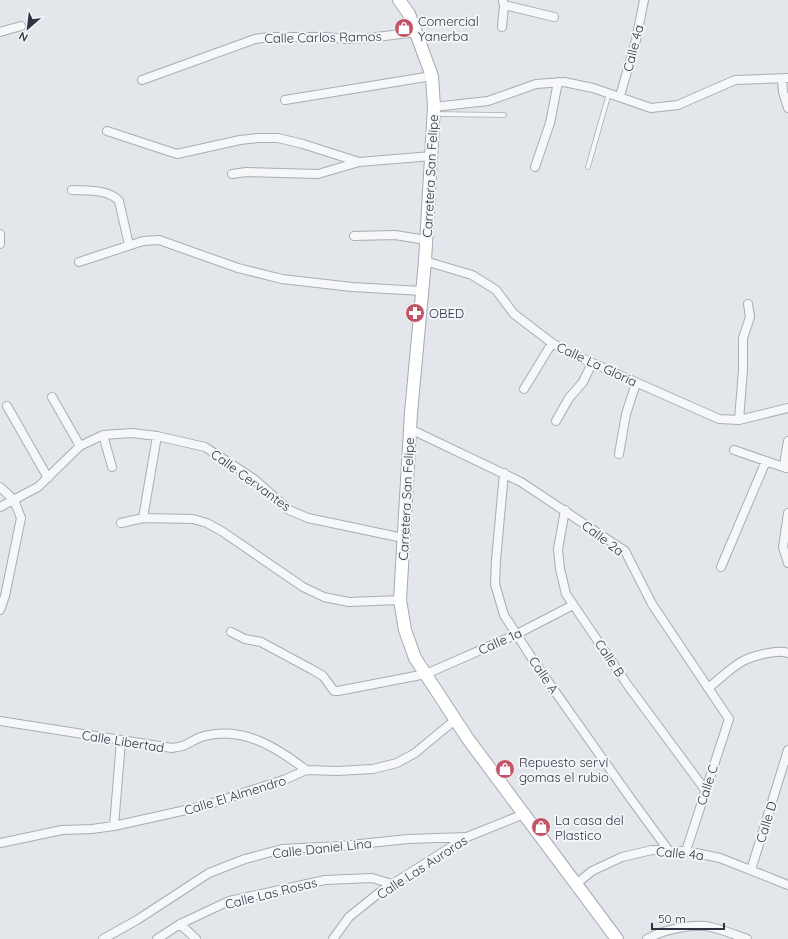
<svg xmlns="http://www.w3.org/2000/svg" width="788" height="939" viewBox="0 0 788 939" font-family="Quicksand,sans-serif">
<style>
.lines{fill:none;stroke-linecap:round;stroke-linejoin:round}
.service-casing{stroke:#a8adb4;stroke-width:5.5}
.minor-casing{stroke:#a8adb4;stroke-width:10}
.primary-casing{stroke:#a4aab5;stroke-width:14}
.service{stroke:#f6f7f9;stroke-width:4}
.minor{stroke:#f6f7f9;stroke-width:8}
.primary{stroke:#fff;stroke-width:12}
.labels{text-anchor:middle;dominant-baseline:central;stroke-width:4;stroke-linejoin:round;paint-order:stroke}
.poi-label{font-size:13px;fill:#2c3441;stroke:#f3f5f8;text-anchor:start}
.street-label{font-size:13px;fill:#2c3441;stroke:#f3f5f8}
</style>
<rect width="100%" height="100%" fill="#e3e6ea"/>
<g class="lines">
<g class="service-casing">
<path id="service" d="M 434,114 L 504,115
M 588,167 L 609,93"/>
</g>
<g class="minor-casing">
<path id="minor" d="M 504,5 L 554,17
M 502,27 L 504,5 L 503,1
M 0,32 L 21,26
M 782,79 L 783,92 L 788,108
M 142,80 L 255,39 L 269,37 L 325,37 L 346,39 L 369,38 L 416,32
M 620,96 L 636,40 L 644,0
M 285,100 L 432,76
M 434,107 L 488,101 L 536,84 L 564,82 L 593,88 L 651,108 L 678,105 L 735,80 L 788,78
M 107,131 L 177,154 L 240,140 L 258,138 L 278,138 L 303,144 L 359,162 L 432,156
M 535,167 L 550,123 L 558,82
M 232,174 L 246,172 L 318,174 L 359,162
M 72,190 C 87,191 109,189 119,201 L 129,245
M 0,234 L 0,244
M 354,236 L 395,235 L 426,240
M 425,261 L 472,275 L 496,290 L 514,314 L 552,343 L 570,353 L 719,419 L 739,420 L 788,408
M 79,262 L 143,241 L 159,240 L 238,268 L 282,279 L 352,287 L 422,291
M 524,389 L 552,343
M 52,397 L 80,446
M 7,406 L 48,478
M 739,420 L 743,370 L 743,338 L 750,317 L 748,304
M 556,421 L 569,398 L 583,382 L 592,363
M 410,429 L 521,482 L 625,551 L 652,604 L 729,719 L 686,851
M 103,435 L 112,467
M 788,441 L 784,465 L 788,468
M 734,450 L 786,468
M 619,454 L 626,414 L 636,383
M 504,473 L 496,560 L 495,584 L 504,615 L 537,666 L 631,799 L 669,851
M 0,487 L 14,500 L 21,518 L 5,596 L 0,610
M 0,507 L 38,487 L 80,446 L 103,435 L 132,433 L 157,436 L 205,447 L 254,479 L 289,510 L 308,518 L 403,538
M 565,510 L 558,549 L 560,569 L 566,594 L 629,687 L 706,791
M 788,513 L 783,547 L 788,563
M 143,518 L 157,436
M 121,523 L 143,518 L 193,519 L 207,523 L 223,532 L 303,587 L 324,597 L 349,602 L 400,600
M 721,567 L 766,461
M 231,632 L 245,639 L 261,642 L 311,669 L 323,676 L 334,691 L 338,691 L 426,674 L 517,634 L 573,605
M 708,688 C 719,680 730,668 743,661 C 752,656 778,649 788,653
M 0,721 L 172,748 C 177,747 182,747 187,744 C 191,742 196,739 201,737 C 241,725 275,746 306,770
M 114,826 L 121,741
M 0,843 L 62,830 L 92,829 L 114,826 L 204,806 L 286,779 L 306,770 L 337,771 L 373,769 L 397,763 L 415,753 L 455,720
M 751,870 L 788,750
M 576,884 L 592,871 L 622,857 L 652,850 L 686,851 L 720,858 L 788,885
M 180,924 L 196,939
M 103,939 L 137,920 L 209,873 L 245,859 L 282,849 L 341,846 L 408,839 L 467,837
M 157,939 L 180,924 L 229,901 L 325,880 L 372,878 L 392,884
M 333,939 L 349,917 L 380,892 L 467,837 L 524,814
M 647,939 C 662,930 693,923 711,927 C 723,930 736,935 747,939"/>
</g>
<g class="primary-casing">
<path id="primary" d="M 399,0 L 409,14 L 432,76 L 434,107 L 425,261 L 411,413 L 400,600 L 405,630 L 415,658 L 468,739 L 617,939"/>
</g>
<use href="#service" class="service"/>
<use href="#minor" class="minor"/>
<use href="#primary" class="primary"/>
</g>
<defs>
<g id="shop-disc" transform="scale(1)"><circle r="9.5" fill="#c35465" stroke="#f3f5f8"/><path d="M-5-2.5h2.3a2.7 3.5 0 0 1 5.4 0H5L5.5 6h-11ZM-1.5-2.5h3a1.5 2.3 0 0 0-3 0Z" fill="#fff"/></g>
<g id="pharmacy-disc" transform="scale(1)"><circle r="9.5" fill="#c35465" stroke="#f3f5f8"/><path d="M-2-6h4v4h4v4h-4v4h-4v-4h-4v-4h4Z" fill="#fff"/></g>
</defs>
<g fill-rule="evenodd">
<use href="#shop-disc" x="404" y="28"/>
<use href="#pharmacy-disc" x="415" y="313"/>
<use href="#shop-disc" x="505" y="769"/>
<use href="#shop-disc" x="541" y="827"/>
</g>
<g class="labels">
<g class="poi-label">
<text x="418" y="21">Comercial<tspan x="418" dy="15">Yanerba</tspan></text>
<text x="429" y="313">OBED</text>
<text x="519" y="762">Repuesto serví<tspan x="519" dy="15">gomas el rubio</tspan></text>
<text x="555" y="820">La casa del<tspan x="555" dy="15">Plastico</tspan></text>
</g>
<g class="street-label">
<text transform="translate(323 37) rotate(-1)">Calle Carlos Ramos</text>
<text transform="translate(633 48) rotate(-76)">Calle 4a</text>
<text transform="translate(430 176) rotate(-87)">Carretera San Felipe</text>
<text transform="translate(597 364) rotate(25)">Calle La Gloria</text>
<text transform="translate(251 480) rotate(36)">Calle Cervantes</text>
<text transform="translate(406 499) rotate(-87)">Carretera San Felipe</text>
<text transform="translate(603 538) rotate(37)">Calle 2a</text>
<text transform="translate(500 641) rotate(-24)">Calle 1a</text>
<text transform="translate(610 658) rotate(56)">Calle B</text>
<text transform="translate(544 675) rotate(56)">Calle A</text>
<text transform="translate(123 741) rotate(9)">Calle Libertad</text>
<text transform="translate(707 785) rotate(-72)">Calle C</text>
<text transform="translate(235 795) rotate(-17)">Calle El Almendro</text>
<text transform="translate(766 822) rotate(-73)">Calle D</text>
<text transform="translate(322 848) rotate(-6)">Calle Daniel Lina</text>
<text transform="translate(680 853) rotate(5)">Calle 4a</text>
<text transform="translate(422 867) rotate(-33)">Calle Las Auroras</text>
<text transform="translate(271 893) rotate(-14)">Calle Las Rosas</text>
</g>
</g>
<g transform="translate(28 28) rotate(208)" stroke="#f3f5f8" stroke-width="3" paint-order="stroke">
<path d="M0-3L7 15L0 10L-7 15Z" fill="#2c3441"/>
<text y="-6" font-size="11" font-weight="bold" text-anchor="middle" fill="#2c3441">N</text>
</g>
<path d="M652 923v6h72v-6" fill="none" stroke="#2c3441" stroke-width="2"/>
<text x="658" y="923" font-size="12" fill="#2c3441" stroke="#f3f5f8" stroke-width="3" paint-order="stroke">50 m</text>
</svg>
